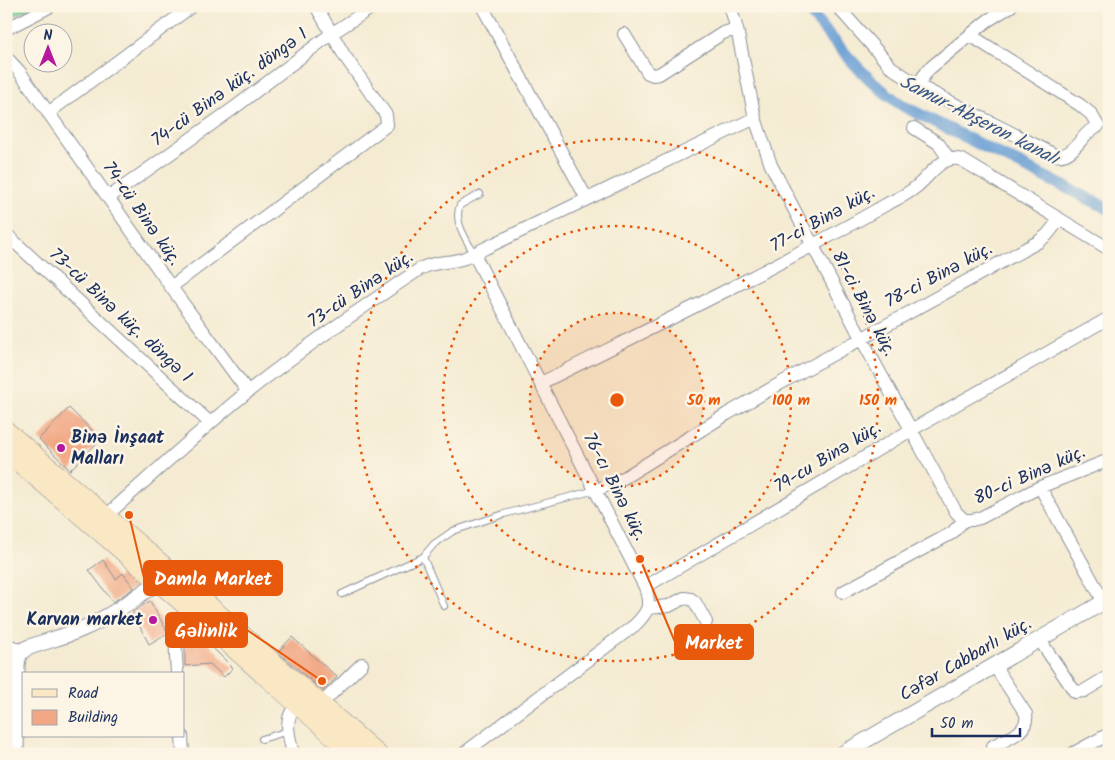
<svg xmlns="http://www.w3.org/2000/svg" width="1115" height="760" viewBox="0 0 1115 760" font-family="Kalam,sans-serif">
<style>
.green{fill:#78d298;stroke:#4a807b}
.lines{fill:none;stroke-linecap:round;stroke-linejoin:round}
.canal{stroke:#679ed4;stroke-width:12}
.building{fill:#f1a783}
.service-casing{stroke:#888d98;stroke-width:8}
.minor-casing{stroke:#888d98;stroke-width:14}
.tertiary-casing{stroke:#888d98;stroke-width:17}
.secondary-casing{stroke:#888d98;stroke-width:19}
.service{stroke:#fff;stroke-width:6}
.minor{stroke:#fff;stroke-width:12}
.tertiary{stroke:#fff;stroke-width:15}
.secondary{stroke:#fae7c3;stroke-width:18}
.ring{fill:none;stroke:#e8590c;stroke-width:2.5;stroke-dasharray:2.5 5}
.poi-dot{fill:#b5179e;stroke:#fcf5e5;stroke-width:2}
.labels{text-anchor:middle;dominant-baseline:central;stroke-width:5;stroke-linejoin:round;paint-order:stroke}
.street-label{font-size:18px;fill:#1b2f5e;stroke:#fcf5e5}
.poi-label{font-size:18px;font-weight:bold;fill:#1b2f5e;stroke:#fcf5e5;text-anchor:start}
.water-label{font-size:19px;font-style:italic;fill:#365687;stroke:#fcf5e5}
.centre{fill:#e8590c;stroke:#fcf5e5;stroke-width:2.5}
.ring-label{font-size:15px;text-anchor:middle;font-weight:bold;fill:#e8590c;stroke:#fcf5e5;stroke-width:5;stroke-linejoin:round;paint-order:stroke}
.leader{fill:none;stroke:#e8590c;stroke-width:2}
.callout-dot{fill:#e8590c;stroke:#fcf5e5;stroke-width:2}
.callout{fill:#e8590c;stroke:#e8590c;stroke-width:2}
.callout-label{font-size:19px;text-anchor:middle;font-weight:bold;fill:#fff}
</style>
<rect width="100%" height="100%" fill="#fcf5e5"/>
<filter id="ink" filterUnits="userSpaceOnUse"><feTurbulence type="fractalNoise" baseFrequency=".02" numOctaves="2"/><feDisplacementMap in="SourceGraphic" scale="10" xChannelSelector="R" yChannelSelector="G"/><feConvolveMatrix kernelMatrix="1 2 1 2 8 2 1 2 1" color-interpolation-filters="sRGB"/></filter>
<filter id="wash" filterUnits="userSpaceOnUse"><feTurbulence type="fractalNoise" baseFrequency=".0096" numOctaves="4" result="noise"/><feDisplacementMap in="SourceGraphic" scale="20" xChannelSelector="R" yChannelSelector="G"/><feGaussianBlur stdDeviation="1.12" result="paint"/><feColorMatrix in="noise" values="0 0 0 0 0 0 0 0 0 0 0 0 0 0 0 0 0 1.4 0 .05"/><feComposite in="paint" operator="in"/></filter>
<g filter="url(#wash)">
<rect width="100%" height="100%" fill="#f4ebd2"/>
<path class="green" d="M 6,6 L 34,6 L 6,20 Z"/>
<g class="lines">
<path class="canal" d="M 804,6 C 836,42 864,81 905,107 L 1109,209"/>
</g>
<g id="blocks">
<path class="building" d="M 69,408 L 101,439 L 70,470 L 39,439 Z
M 103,560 L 116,579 L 123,573 L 134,588 L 113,602 L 89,570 Z
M 150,601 L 168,633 L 149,644 L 132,612 Z
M 196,631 L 233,668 L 224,677 L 210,664 L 185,666 L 185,635 Z
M 292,637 L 337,677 L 323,691 L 278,652 Z"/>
</g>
</g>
<g filter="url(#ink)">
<use href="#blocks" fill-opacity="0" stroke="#888d98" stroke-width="1"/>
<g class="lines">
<g class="service-casing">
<path id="service" d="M 474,254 C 466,238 453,222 460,205 L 480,194
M 423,557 L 444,606
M 342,594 L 423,557 L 434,544 L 453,531 L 504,514 L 596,490
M 262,739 L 288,731"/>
</g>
<g class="minor-casing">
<path id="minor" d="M 482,6 L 587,199
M 730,6 L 737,29 L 755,118 L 771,165 L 861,338 L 956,512 L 964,520
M 837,6 L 891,67 L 917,85 L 1055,155 C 1075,159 1081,132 1098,126
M 6,29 L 51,6
M 624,34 L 648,73 L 653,75 L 659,74 L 723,33 L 737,29
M 970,35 L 1080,105 L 1091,114 L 1098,126
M 6,57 L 19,71 L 171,287 L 248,392
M 917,85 L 929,69 L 987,21 L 1011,6
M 48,113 L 192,6
M 914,128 L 938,143 L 949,159
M 108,198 L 234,108 L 331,34 L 374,6
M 6,234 L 210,423
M 171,287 L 387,125 L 386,115 L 344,55 L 316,6
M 541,383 C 657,325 774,269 887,204 C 897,199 908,194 916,187 C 930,176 942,153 962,160 L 1109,249
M 1040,487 L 1104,602
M 596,490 L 622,479 L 727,414 L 788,379 L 1038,242 L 1047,235 L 1059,220
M 106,516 C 153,474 198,432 246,393 C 302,349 361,308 420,269 C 436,260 449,264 465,258 L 755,118
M 964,520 L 972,520 L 980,518 L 1040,487 L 1109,460
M 645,587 L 911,430 L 1109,318
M 843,592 L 952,533 L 964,520
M 648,608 L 669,606 L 684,598 L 691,599 L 695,602 L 706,622
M 1039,639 L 1075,692 L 1084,691 L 1109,676
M 6,644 L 22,651
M 177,674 C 176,648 171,629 189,608
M 321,704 L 362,664
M 182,736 L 183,754
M 993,746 C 1006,739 1029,733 1026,714 L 994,665
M 293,754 C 289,735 283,721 296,705
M 463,754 L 635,625 C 649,611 651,606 645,587 L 474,254
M 1072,754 L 1109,734"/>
</g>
<g class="tertiary-casing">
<path id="tertiary" d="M 16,754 L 17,665 C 18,657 19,652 27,648 C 45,641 64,637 82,629 C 110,617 134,599 158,582
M 842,754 L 1109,599"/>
</g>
<g class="secondary-casing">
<path id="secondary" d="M 6,430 L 167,568 L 378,754
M 6,452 L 158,582 L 353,754"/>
</g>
<use href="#service" class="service"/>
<use href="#minor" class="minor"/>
<use href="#tertiary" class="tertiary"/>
<use href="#secondary" class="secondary"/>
</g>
</g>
<circle cx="617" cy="400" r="87" fill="#e8590c" fill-opacity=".12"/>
<g class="ring">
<circle cx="617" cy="400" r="87"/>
<circle cx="617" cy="400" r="174"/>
<circle cx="617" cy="400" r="261"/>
</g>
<g class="poi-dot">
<circle cx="61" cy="448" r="5"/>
<circle cx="153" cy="620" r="5"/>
</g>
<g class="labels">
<g class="street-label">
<text transform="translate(230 88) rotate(-36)">74-cü Binə küç. döngə 1</text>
<text transform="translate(141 214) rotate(55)">74-cü Binə küç.</text>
<text transform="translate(823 220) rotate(-29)">77-ci Binə küç.</text>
<text transform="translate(939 276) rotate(-28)">78-ci Binə küç.</text>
<text transform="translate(361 290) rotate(-34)">73-cü Binə küç.</text>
<text transform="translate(863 304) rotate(62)">81-ci Binə küç.</text>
<text transform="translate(120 316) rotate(43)">73-cü Binə küç. döngə 1</text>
<text transform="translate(828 458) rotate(-31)">79-cu Binə küç.</text>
<text transform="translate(1030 476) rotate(-24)">80-ci Binə küç.</text>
<text transform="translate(614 487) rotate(63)">76-cı Binə küç.</text>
<text transform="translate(966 660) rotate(-30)">Cəfər Cabbarlı küç.</text>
</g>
<g class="poi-label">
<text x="71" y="438">Binə İnşaat<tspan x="71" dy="21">Malları</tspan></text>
<text x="143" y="620" text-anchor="end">Karvan market</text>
</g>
<g class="water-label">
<text transform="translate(979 121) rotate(27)">Samur-Abşeron kanalı</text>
</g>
</g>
<circle cx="617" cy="400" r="8" class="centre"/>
<g class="ring-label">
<text x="704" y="405">50 m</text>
<text x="791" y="405">100 m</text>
<text x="878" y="405">150 m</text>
</g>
<path class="leader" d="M129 515L144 578M322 681L247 630M640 559L675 642"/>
<g class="callout-dot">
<circle cx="129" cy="515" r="5"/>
<circle cx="322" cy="681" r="5"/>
<circle cx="640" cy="559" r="5"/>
</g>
<g class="callout">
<rect x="144" y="561" width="138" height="34" rx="5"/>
<rect x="166" y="613" width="81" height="34" rx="5"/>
<rect x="675" y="625" width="78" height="34" rx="5"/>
</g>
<g class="callout-label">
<text x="213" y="585">Damla Market</text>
<text x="206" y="637">Gəlinlik</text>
<text x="714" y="649">Market</text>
</g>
<rect width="1115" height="760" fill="none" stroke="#fcf5e5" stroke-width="25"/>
<rect x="22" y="672" width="162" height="65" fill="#fcf5e5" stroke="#a2a6af"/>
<rect x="32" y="689" width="25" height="8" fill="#fae7c3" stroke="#a2a6af"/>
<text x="68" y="698" font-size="15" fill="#1b2f5e">Road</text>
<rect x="32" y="710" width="25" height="15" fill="#f1a783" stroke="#a2a6af"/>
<text x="68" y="722" font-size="15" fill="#1b2f5e">Building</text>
<g transform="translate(48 48)"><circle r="24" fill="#fcf5e5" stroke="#a2a6af"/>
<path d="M0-4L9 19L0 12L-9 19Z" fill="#b5179e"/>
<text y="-8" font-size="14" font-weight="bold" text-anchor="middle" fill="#1b2f5e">N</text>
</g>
<path d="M932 728v8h88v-8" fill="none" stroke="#1b2f5e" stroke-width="2.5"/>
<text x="940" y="728" font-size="15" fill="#1b2f5e" stroke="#fcf5e5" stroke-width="4" paint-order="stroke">50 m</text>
</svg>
